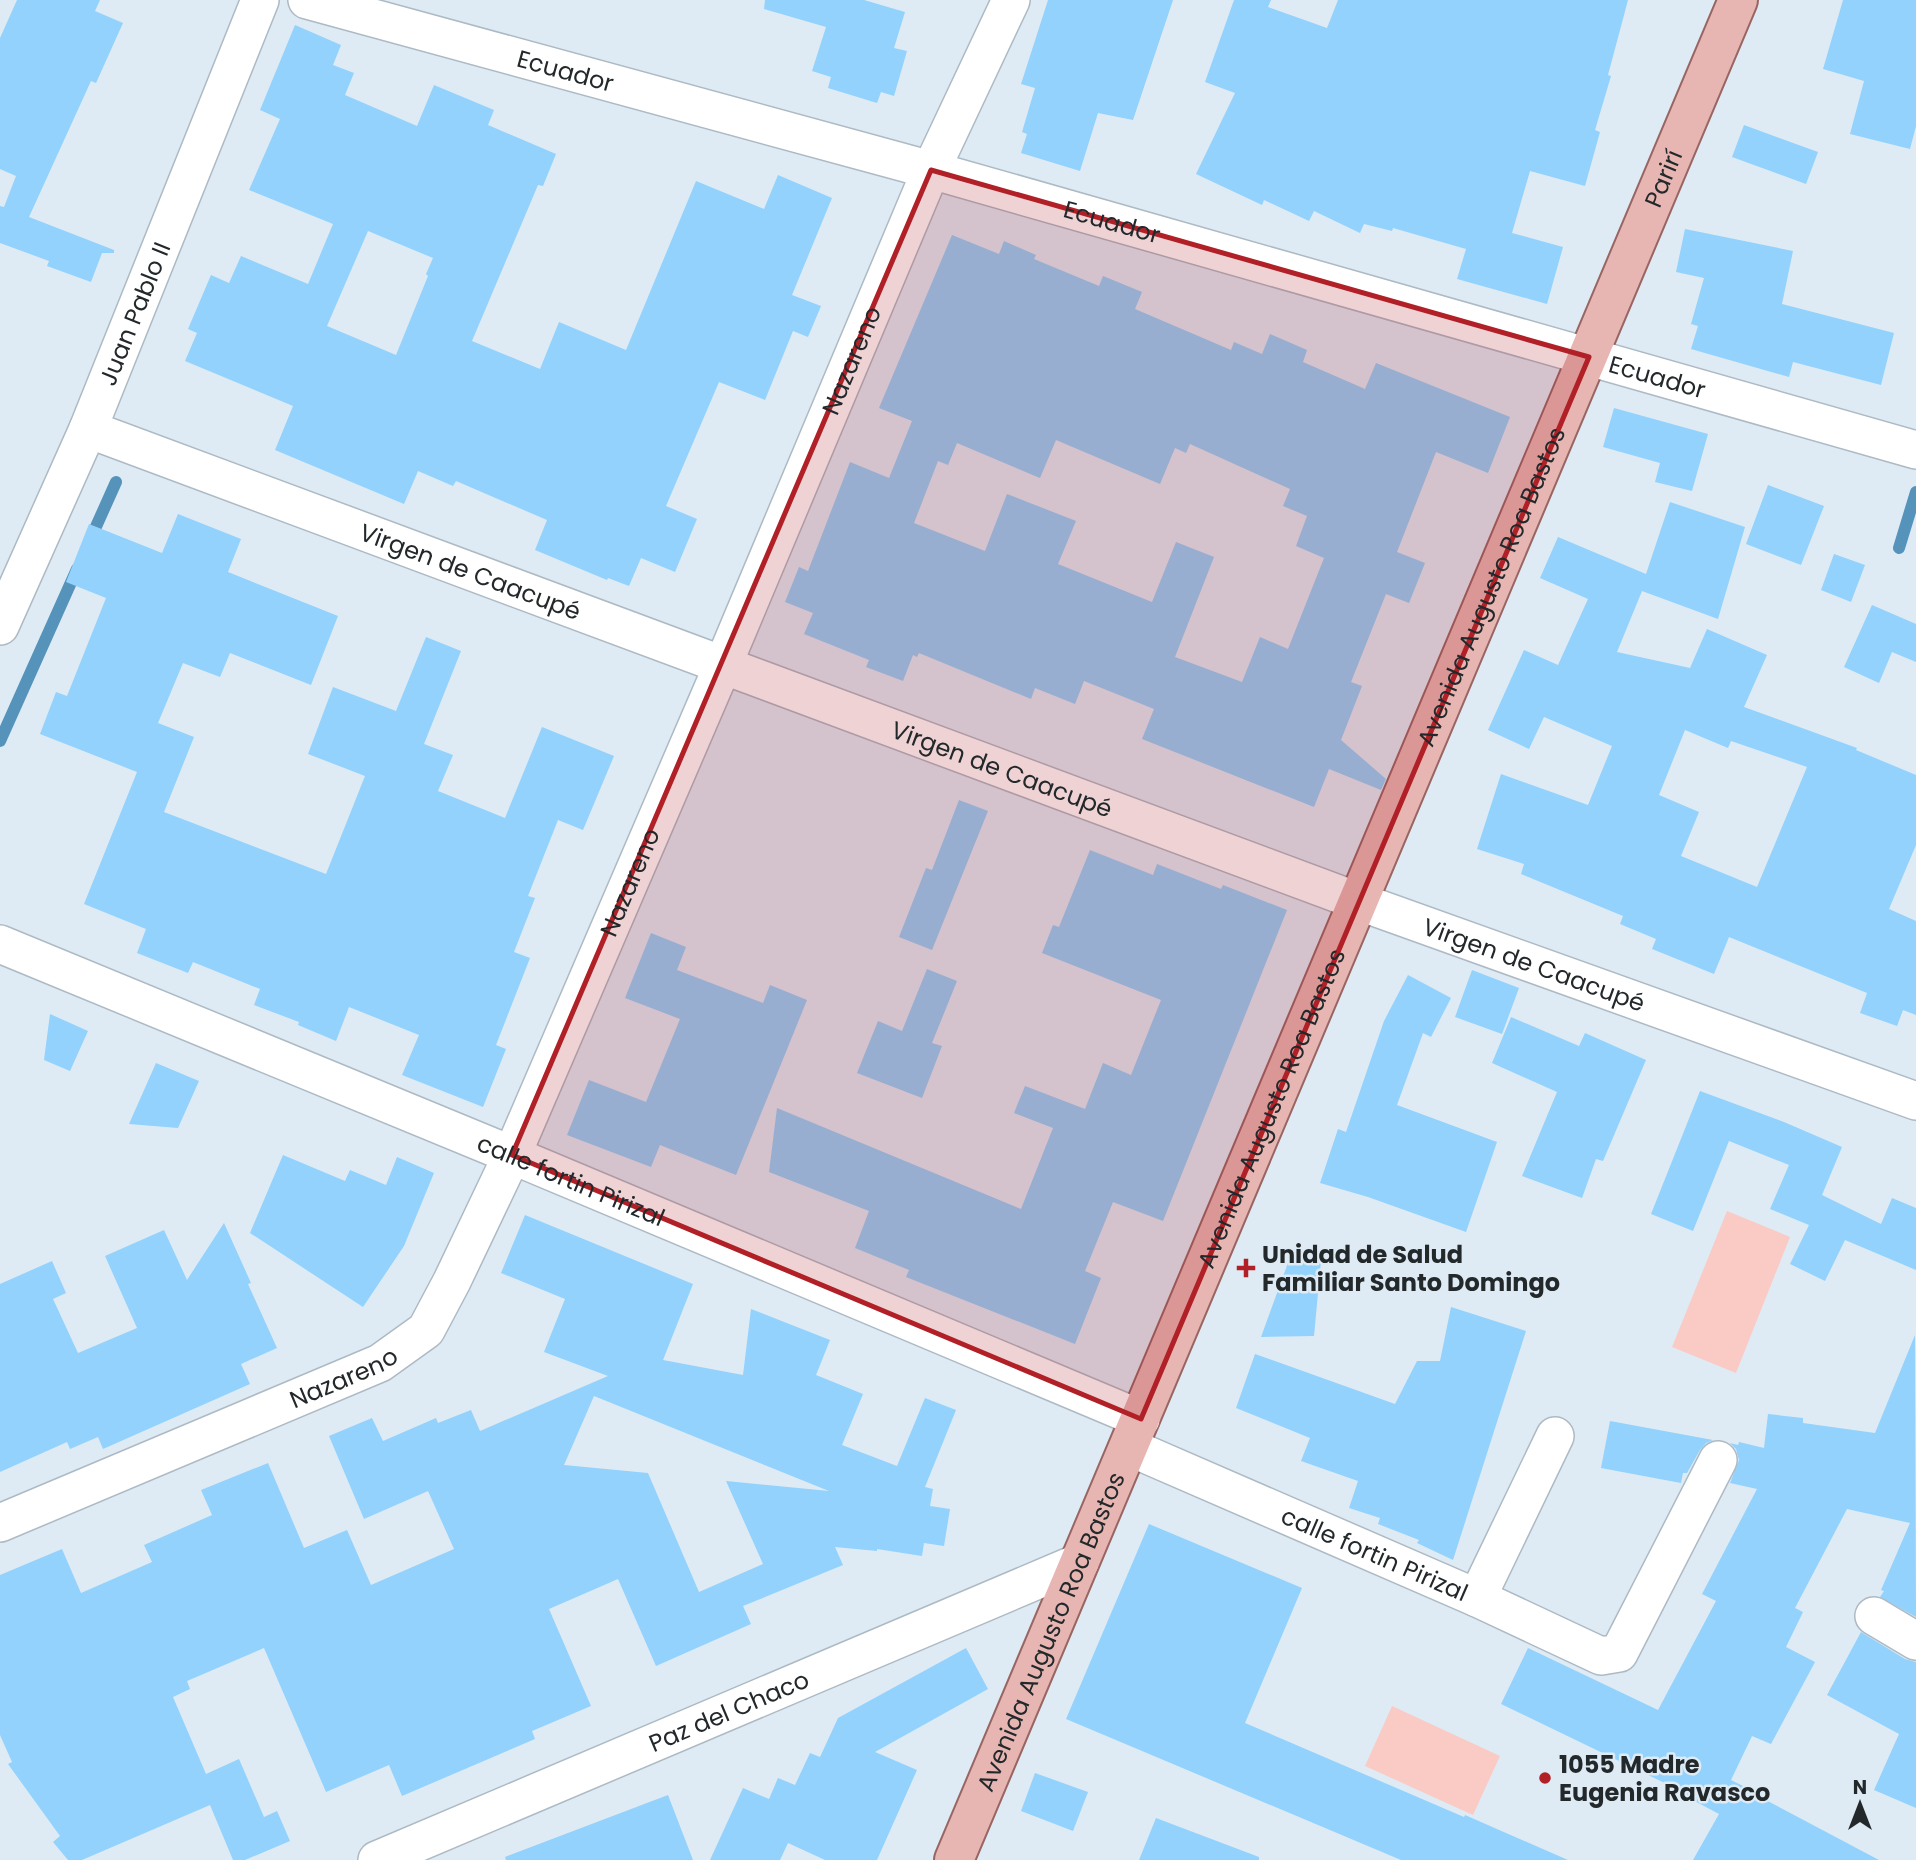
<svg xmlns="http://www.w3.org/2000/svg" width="1916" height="1860" viewBox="0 0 1916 1860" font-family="Poppins,sans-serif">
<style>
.green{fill:#facac5}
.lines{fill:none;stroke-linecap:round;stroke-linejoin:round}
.stream{stroke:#5593bb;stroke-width:12}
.building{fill:#92d2fc;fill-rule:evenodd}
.minor-casing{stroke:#adbac4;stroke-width:40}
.major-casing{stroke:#986562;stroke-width:42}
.minor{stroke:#fff;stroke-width:37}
.major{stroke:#e7b6b2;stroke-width:38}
.marked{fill:#b12026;fill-opacity:0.2;stroke:#b12026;stroke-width:5;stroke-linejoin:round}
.poi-dot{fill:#b12026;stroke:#deebf5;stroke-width:2.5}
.labels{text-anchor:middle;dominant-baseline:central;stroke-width:5;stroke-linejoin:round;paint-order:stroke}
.street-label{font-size:24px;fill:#23282b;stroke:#deebf5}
.poi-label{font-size:24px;font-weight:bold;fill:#23282b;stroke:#deebf5;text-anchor:start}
</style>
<rect width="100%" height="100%" fill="#deebf5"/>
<path class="green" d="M 1727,1211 L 1790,1237 L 1736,1373 L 1672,1347 Z
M 1392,1706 L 1500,1756 L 1473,1815 L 1365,1766 Z"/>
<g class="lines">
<path class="stream" d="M 90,540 L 116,482
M 1899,548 L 1916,492
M 0,741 L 77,569"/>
</g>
<path class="building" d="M 17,0 L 100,0 L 95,11 L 123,23 L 96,83 L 91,81 L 29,217 L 114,250 L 114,253 L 102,253 L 91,282 L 47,266 L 49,261 L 0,243 L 0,206 L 4,207 L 16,176 L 0,169 L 0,38 Z
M 765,0 L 864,0 L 905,12 L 894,48 L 907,51 L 894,96 L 881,92 L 877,103 L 828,88 L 831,77 L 812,71 L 826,27 L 764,9 Z
M 1048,0 L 1173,0 L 1133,120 L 1098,113 L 1080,171 L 1021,153 L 1027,134 L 1022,132 L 1035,88 L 1021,84 Z
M 1234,0 L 1271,0 L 1268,7 L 1327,28 L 1338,0 L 1628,0 L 1608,75 L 1611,76 L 1595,130 L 1600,132 L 1585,186 L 1530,171 L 1512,233 L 1563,247 L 1547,304 L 1457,279 L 1466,249 L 1393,228 L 1392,231 L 1364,224 L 1360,233 L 1314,211 L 1309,221 L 1264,200 L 1262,205 L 1196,174 L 1235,93 L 1205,82 Z
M 1843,0 L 1916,0 L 1916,126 L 1910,149 L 1850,134 L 1864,81 L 1823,69 Z
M 295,25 L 341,45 L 333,65 L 354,73 L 345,95 L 417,126 L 434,85 L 494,110 L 488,125 L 556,154 L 543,186 L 538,185 L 472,341 L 540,369 L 559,322 L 626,350 L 696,181 L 764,209 L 778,175 L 832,198 L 792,295 L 821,306 L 808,337 L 793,331 L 765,400 L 719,382 L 666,506 L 697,519 L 675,572 L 641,558 L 629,586 L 608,578 L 607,580 L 535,550 L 547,520 L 456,481 L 453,486 L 418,471 L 404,504 L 275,450 L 293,406 L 185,361 L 197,333 L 188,329 L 211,275 L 229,283 L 241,256 L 308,284 L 333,224 L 249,190 L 280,119 L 260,110 ZM 368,231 L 433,258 L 426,274 L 428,276 L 396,355 L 327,326 Z
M 1744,125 L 1818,152 L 1806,184 L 1732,157 Z
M 1685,229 L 1793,251 L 1782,304 L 1894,333 L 1881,385 L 1793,362 L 1789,377 L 1691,349 L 1698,326 L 1691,324 L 1704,278 L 1676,272 Z
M 952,235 L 999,254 L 1004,241 L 1036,255 L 1034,259 L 1099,286 L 1103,276 L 1142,292 L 1135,309 L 1231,350 L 1234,342 L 1262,354 L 1270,334 L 1307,350 L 1303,362 L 1365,389 L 1376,363 L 1510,417 L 1488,473 L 1436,452 L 1397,552 L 1425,563 L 1409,603 L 1386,594 L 1351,682 L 1362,686 L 1341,740 L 1386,779 L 1381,790 L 1329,769 L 1314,807 L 1142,739 L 1154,709 L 1084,681 L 1075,704 L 1035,688 L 1031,699 L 919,653 L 917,657 L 913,655 L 903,681 L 866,667 L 869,660 L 804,634 L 813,613 L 785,602 L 799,567 L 808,571 L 850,462 L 889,478 L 912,421 L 879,408 ZM 1056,440 L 1160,484 L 1175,448 L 1186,453 L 1190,444 L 1290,489 L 1283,506 L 1307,516 L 1296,546 L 1324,558 L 1288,649 L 1260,637 L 1242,682 L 1175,657 L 1214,557 L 1176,542 L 1152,602 L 1058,564 L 1076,521 L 1007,494 L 985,551 L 914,523 L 938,461 L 948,465 L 957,443 L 1040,478 Z
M 1614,408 L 1708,434 L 1692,491 L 1655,482 L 1660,463 L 1603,447 Z
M 1768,485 L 1824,506 L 1801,565 L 1746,544 Z
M 1670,502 L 1745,527 L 1718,619 L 1642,591 L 1617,652 L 1690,668 L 1707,629 L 1767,655 L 1744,707 L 1857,748 L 1856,750 L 1916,775 L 1916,845 L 1889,909 L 1916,921 L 1916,1015 L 1903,1010 L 1897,1026 L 1860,1013 L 1867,993 L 1729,937 L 1714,974 L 1652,949 L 1656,939 L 1620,924 L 1623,916 L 1521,874 L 1524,864 L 1477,849 L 1501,774 L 1588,805 L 1612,746 L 1544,717 L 1529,749 L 1488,730 L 1524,650 L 1558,665 L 1588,599 L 1540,578 L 1558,537 L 1646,574 ZM 1685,730 L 1728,748 L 1731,741 L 1807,767 L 1757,887 L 1681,856 L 1699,812 L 1659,795 Z
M 178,514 L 241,539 L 228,572 L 338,616 L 311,685 L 230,653 L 220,677 L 183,663 L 158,723 L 194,737 L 164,812 L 326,874 L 365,776 L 308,754 L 333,687 L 396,711 L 426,637 L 461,651 L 424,744 L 453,755 L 438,791 L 505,818 L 542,727 L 614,756 L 583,830 L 558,820 L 528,896 L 535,898 L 514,952 L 530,958 L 496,1045 L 506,1049 L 483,1107 L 402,1075 L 419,1035 L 349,1007 L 336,1041 L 298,1025 L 299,1022 L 254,1005 L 260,989 L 193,962 L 188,973 L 137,953 L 146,929 L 84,904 L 137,772 L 40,734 L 56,692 L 67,696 L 106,598 L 66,582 L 89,524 L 162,553 Z
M 1834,554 L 1865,565 L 1851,602 L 1821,590 Z
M 1872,605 L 1916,624 L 1916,662 L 1892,652 L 1879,683 L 1844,667 Z
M 959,800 L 988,811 L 932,950 L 899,937 L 926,868 L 932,870 Z
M 1090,850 L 1153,875 L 1157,864 L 1221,889 L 1223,885 L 1287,910 L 1163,1221 L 1113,1202 L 1085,1271 L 1101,1278 L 1075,1344 L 906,1277 L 909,1270 L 855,1248 L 869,1211 L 769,1172 L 777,1108 L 1021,1209 L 1053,1128 L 1014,1113 L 1025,1086 L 1085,1109 L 1103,1063 L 1131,1075 L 1161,1000 L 1042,953 L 1053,925 L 1059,927 Z
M 651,933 L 686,947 L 677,970 L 763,1003 L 770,985 L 807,1000 L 736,1175 L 660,1145 L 651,1167 L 567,1135 L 589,1080 L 646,1102 L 680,1019 L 625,998 Z
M 927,969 L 957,981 L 932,1043 L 942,1046 L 922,1098 L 857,1073 L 878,1021 L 902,1031 Z
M 1472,970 L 1519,988 L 1502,1034 L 1455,1017 Z
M 1408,975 L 1451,998 L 1431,1037 L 1423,1033 L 1397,1105 L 1497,1142 L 1466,1232 L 1368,1197 L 1320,1183 L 1338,1129 L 1346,1132 L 1384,1021 Z
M 50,1014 L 88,1031 L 70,1071 L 44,1060 Z
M 1511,1017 L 1579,1046 L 1585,1033 L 1646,1060 L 1603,1161 L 1596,1159 L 1582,1198 L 1522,1176 L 1557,1092 L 1492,1063 Z
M 156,1063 L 199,1081 L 178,1128 L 129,1124 Z
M 1700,1091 L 1784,1122 L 1842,1147 L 1822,1195 L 1881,1224 L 1892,1198 L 1916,1208 L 1916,1270 L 1845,1240 L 1825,1281 L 1790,1264 L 1809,1225 L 1770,1209 L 1789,1165 L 1729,1141 L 1693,1231 L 1651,1214 Z
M 283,1155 L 345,1181 L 350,1170 L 386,1185 L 397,1157 L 434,1173 L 404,1246 L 363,1307 L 250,1233 Z
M 525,1215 L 693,1284 L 663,1360 L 743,1375 L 751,1309 L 830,1340 L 816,1375 L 863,1394 L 842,1445 L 897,1466 L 925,1398 L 956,1410 L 925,1487 L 933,1489 L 930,1506 L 950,1509 L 944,1546 L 924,1543 L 922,1556 L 877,1549 L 877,1551 L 835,1547 L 843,1565 L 743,1606 L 751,1624 L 656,1666 L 618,1579 L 549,1609 L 591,1706 L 532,1731 L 535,1739 L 402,1796 L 389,1765 L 326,1792 L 264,1648 L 187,1681 L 190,1689 L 173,1697 L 206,1774 L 239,1759 L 264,1817 L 277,1811 L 290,1841 L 245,1860 L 233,1860 L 210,1805 L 82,1860 L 68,1860 L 53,1842 L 60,1836 L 8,1764 L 12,1762 L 0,1735 L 0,1575 L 62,1549 L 81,1593 L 152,1562 L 144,1545 L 212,1515 L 201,1490 L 268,1463 L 304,1548 L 347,1530 L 371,1585 L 454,1549 L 428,1491 L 364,1519 L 329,1436 L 372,1418 L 383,1441 L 436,1418 L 438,1423 L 471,1410 L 480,1431 L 608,1376 L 544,1352 L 565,1299 L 501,1273 ZM 594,1396 L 829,1491 L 726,1481 L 763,1564 L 699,1592 L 648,1473 L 564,1465 Z
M 224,1223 L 251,1283 L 248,1284 L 277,1348 L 241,1364 L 250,1384 L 103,1449 L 98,1437 L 70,1449 L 67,1442 L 0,1472 L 0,1284 L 52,1261 L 66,1293 L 53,1299 L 78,1353 L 137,1328 L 105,1256 L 164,1230 L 187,1280 Z
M 1289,1260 L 1321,1261 L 1314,1336 L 1261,1337 Z
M 1451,1307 L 1526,1331 L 1453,1560 L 1417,1543 L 1419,1540 L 1378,1524 L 1380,1518 L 1349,1508 L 1358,1481 L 1301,1461 L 1310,1438 L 1236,1408 L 1255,1354 L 1395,1404 L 1417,1361 L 1440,1361 Z
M 1915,1335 L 1916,1617 L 1880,1597 L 1884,1591 L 1881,1590 L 1910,1523 L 1847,1509 L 1795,1608 L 1803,1612 L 1786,1647 L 1815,1662 L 1771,1744 L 1752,1736 L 1731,1780 L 1763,1796 L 1762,1798 L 1879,1860 L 1693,1860 L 1719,1814 L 1674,1790 L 1675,1788 L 1501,1704 L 1528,1648 L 1658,1710 L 1716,1601 L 1702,1594 L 1757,1489 L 1730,1483 L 1739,1460 L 1736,1449 L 1730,1443 L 1738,1445 L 1739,1442 L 1764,1448 L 1768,1414 L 1803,1418 L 1803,1423 L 1875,1433 Z
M 1610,1421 L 1713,1440 L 1706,1443 L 1700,1450 L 1687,1473 L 1683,1473 L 1681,1483 L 1601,1468 Z
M 1149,1524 L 1302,1588 L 1245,1723 L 1464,1817 L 1465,1815 L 1568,1860 L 1401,1860 L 1066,1719 Z
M 1861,1632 L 1905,1659 L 1916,1662 L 1916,1808 L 1874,1790 L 1899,1734 L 1827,1695 Z
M 966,1648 L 988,1689 L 875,1752 L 917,1770 L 877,1860 L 825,1860 L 788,1843 L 780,1860 L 710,1860 L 743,1788 L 769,1799 L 778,1778 L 795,1785 L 810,1753 L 820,1757 L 838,1718 Z
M 1035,1773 L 1088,1792 L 1073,1831 L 1021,1811 Z
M 668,1795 L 693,1860 L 506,1860 L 505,1857 Z
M 1156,1818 L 1259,1857 L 1259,1860 L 1139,1860 Z"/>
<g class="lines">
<g class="minor-casing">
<g id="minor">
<path id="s1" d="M 307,0 L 931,170 L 1916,450"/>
<path id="s2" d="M 88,429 L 1360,902 L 1916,1101"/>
<path id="s3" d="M 0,626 L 88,429 L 260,0"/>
<path id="s4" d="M 0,944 L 512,1155 L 1141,1419"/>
<path id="s5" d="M 1129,1447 L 1477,1598 L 1601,1656 L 1619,1653 L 1718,1460"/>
<path id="s6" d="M 0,1523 L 380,1363 L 426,1330 L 452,1281 L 512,1155 L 723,665 L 931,170 L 1011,0"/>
<path d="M 1477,1598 L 1555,1436"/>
<path d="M 1874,1616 L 1916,1641"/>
<path id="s7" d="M 377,1860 L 1080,1562"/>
</g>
</g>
<g class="major-casing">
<g id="major">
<path id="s8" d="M 954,1860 L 1738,0"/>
</g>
</g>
<use href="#minor" class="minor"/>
<use href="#major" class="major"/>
</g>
<path class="marked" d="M 931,170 L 1589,357 L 1141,1419 L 512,1155 Z"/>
<g class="poi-dot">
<path d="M1242.5 1257.5h7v7h7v7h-7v7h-7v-7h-7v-7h7z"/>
<circle cx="1545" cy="1778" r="7"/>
</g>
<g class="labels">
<g class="street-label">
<text stroke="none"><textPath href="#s1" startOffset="268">Ecuador</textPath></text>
<text stroke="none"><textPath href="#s8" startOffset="1825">Parirí</textPath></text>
<text stroke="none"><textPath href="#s1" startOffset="835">Ecuador</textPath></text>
<text stroke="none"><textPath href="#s3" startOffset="340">Juan Pablo II</textPath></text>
<text stroke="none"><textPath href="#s6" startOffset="1528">Nazareno</textPath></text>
<text stroke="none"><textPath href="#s1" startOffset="1402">Ecuador</textPath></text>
<text stroke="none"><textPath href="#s2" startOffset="408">Virgen de Caacupé</textPath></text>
<text stroke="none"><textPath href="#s8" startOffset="1382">Avenida Augusto Roa Bastos</textPath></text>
<text stroke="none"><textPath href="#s2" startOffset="975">Virgen de Caacupé</textPath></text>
<text stroke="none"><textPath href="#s6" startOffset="961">Nazareno</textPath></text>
<text stroke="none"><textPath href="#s2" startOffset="1542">Virgen de Caacupé</textPath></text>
<text stroke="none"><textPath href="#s8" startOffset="816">Avenida Augusto Roa Bastos</textPath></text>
<text stroke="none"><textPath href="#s4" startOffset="618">calle fortin Pirizal</textPath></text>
<text stroke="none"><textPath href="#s6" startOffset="373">Nazareno</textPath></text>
<text stroke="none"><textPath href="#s5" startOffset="268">calle fortin Pirizal</textPath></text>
<text stroke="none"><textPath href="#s8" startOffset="248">Avenida Augusto Roa Bastos</textPath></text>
<text stroke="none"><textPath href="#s7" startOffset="382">Paz del Chaco</textPath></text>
</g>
<g class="poi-label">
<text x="1262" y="1254">Unidad de Salud<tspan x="1262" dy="28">Familiar Santo Domingo</tspan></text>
<text x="1559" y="1764">1055 Madre<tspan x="1559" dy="28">Eugenia Ravasco</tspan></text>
</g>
</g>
<g transform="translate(1860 1804)" stroke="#deebf5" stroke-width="5" paint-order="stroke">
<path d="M0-5L12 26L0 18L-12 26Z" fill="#23282b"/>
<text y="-10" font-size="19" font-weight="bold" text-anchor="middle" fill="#23282b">N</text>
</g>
</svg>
